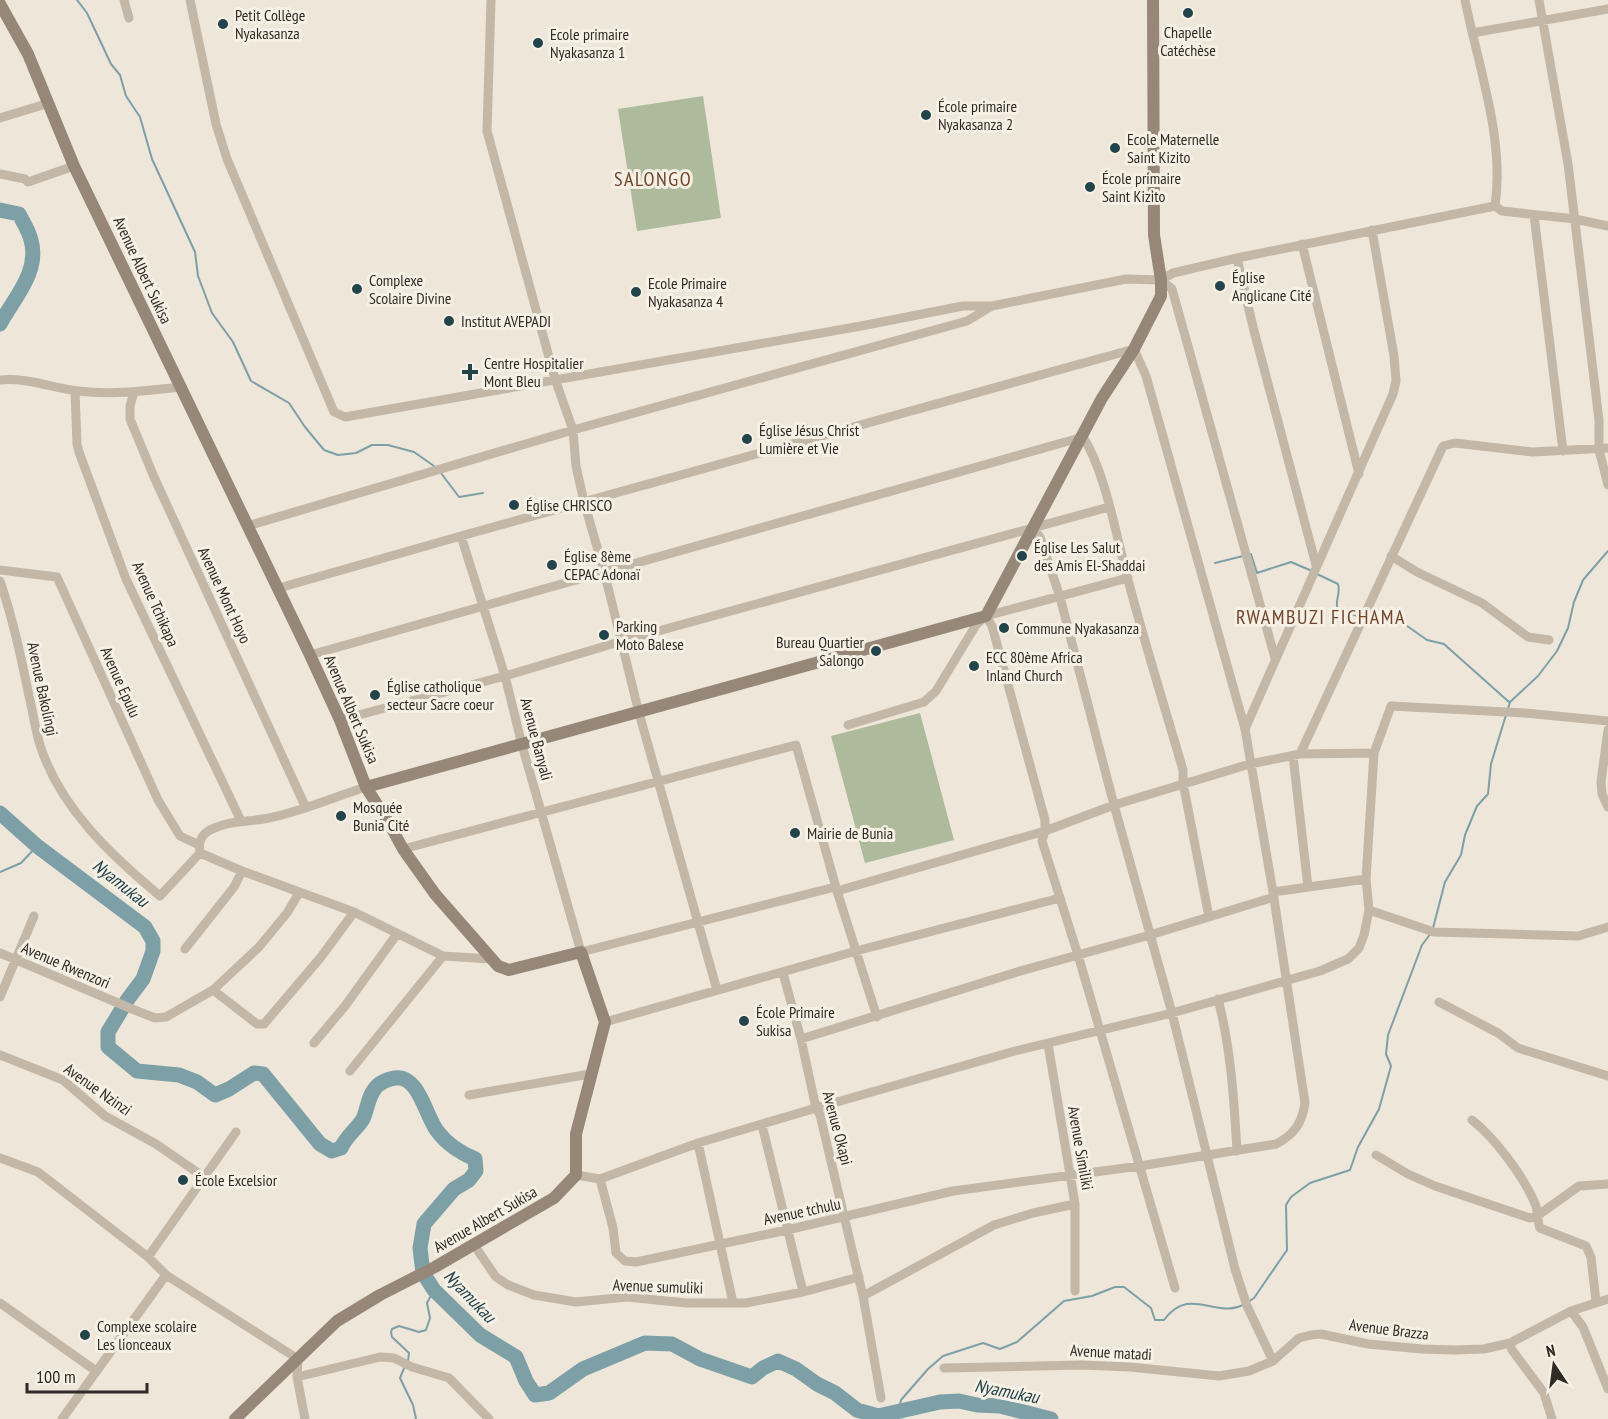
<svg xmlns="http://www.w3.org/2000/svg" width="1608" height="1419" viewBox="0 0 1608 1419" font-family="'PT Sans Narrow',sans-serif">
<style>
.green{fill:#adba9c}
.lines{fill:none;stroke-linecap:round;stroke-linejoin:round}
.stream{stroke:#7da0a6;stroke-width:2}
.river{stroke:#7da0a6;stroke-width:15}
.street{stroke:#c3b7a7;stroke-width:9}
.secondary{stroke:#968779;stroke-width:12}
.poi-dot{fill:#22454c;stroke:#f6f0e5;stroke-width:2}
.labels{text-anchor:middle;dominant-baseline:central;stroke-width:6;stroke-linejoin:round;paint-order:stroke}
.poi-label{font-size:16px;fill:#312b26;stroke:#f6f0e5;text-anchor:start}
.street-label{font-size:16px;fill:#312b26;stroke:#f6f0e5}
.water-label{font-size:18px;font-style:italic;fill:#22454c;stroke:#f6f0e5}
.quarter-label{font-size:20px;letter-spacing:1.5px;fill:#74442b;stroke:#f6f0e5}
</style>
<rect width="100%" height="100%" fill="#ede6d9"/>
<path class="green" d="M 703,96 L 721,218 L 637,231 L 618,109 Z
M 920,713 L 954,840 L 865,863 L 831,736 Z"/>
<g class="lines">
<path class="stream" d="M 77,0 L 87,13 L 111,64 L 120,75 L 126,96 L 140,117 L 152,159 L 195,252 L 198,276 L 212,313 L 233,342 L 251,381 L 289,403 L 305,427 L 324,450 L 338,455 L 356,453 L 372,445 L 388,445 L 414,452 L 434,466
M 441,473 L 459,497 L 483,493
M 1251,554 L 1257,573 L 1291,562 L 1312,571
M 1215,563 L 1243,556
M 1317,574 L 1338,584 C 1341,594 1334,602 1338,610 L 1361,617
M 1367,619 L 1400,621 L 1427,640 L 1444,644 L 1509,702
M 1508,709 L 1510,702 L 1538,676 L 1557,651 L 1568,628 L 1574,602 L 1583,580 L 1608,551
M 0,872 L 21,863 L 37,846
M 1433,928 L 1445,882 L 1461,855 L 1465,835 L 1477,806 L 1488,794 L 1491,764 L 1506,715
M 1248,1302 L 1254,1298 L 1287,1250 L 1286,1205 L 1291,1197 L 1310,1183 L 1350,1170 L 1358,1147 L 1379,1109 L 1391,1066 L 1386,1054 L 1388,1035 L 1422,945 L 1431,933
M 408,1361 L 409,1353 L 392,1337 L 391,1332 L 392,1329 L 399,1326 L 419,1332 L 426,1330 L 430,1318 L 427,1303 L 434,1290
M 405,1366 L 400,1378 L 413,1405 L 416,1419
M 898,1413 L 901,1400 L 928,1369 L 943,1356 L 983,1343 L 1000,1349 L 1017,1342 L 1064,1301 L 1092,1296 L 1115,1287 L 1124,1287 L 1151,1308 L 1155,1320 L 1164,1320 C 1190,1285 1214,1319 1243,1305"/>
<path class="river" d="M 0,210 L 19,214 C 23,222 29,231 31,240 C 40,272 14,298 0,324
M 0,813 L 37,846 L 145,927 L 153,941 L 153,951 L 143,979 L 128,999 L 108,1032 L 108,1047 L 137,1071 L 179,1075 L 197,1082 L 215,1095 L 229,1089 L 254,1073 L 263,1074 L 320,1144 L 332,1151 L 341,1148 C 347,1135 356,1130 363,1119 C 368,1108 368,1094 378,1085 C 382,1082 389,1079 395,1078 C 419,1074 426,1118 438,1132 C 447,1144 461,1153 475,1159 L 476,1171 L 469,1180 L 454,1189 L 424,1224 L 420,1248 L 423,1273 L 434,1290 L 480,1335 L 516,1357 L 526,1381 L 535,1395 L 549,1393 L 583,1369 L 645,1343 L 672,1344 L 700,1359 L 752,1377 L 763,1368 L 778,1361 L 796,1369 L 817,1384 L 835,1393 L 857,1410 L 878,1416 L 940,1402 L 959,1401 L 977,1405 L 1000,1406 L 1051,1419"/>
<path class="street" d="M 124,0 L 129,18
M 190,0 L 216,124 L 227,159 L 334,412 L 345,417 L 861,326 L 963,306 L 992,306 L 1126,279 L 1161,280 L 1173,273 L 1237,258 L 1495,206 C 1505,139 1478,66 1465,0
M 491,0 L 487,131 L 555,379 L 573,430 L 576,466 L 584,502 L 604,571 L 639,713 L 717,990
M 1539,0 L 1568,164 L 1599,420 L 1599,450 L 1608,485
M 1472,33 L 1608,9
M 0,118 L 49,103
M 0,174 L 25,179 L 28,182 L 74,166
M 1495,206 L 1502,211 L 1575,219 L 1608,226
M 1534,215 L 1563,451
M 1302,244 L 1359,474
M 1237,258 L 1253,327 L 1316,565
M 1161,280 L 1172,289 L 1275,658
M 0,380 C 27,377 52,388 78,391 C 112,395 146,391 180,387
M 75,391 L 77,444 L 79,452 L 126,579 L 241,821
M 134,392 L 130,406 L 130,419 L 154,477 L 306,808
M 247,526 L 573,430 L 967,321 L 992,306
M 1033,527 L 1040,537 L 1060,597 L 1114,805 L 1172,1013 L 1235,1269 L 1247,1306 L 1273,1361
M 461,536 L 505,676 L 522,745 L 581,952 L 835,887
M 1391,556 L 1417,572 L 1482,603 L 1528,637 L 1549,640
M 0,570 L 57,577 L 158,800 L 180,836 L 199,845
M 0,581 C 13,619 21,657 29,696 C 33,712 35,729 40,745 C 60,808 111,855 160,896 L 200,853 C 198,842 201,835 210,830 C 229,820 250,822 269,818 C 303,811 334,797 366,787
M 279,588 L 461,536 L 1134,349 L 1146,376 L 1245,729 L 1273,892 L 1305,1103 C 1302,1123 1295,1134 1276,1144 L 1140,1166 L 953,1191 L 787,1230 L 636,1262 L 625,1261 L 616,1253 L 613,1228 L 600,1179
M 986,616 L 992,626 L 1045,820 L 1045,831 L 1042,841 L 1078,955 L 1175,1288
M 310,655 L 1083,437 C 1105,471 1116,535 1127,576 C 1144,641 1164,705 1183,770 L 1183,783 L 1209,917
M 340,720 L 505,676 L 622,641 L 1109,507
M 848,725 L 924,702 L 936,691 L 976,625 L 986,616 L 1128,578
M 1245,729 L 1393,394 L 1396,381 L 1394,356 L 1372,230
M 1608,730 L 1601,782 L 1602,794 L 1608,807
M 1300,754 L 1443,446 L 1455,443 L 1532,452 L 1608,448
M 1293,756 L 1308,887
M 403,849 L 796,745 L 837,891 L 877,1017
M 200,853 L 242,871 L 354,912 L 443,956 L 490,959
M 837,891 L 1045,831 L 1114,805 L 1250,764 L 1300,754 L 1374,753 L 1391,706 L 1525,713 L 1608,721
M 1273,892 L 1366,879
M 1369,910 L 1434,932 L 1578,936 L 1608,927
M 185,949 L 234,887 L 242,871
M 0,953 L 132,1009 L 155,1018 L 166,1017 L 213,990 L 259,947 L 287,913 L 299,893
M 783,973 L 801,1039 L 816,1108 L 820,1115 L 863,1296 L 881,1398
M 213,990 L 257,1024 L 264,1024 L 321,957 L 354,912
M 0,997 L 34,916
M 1218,999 C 1231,1049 1234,1100 1237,1151
M 1439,1002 L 1498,1033 L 1518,1048 L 1608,1076
M 605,1022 L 856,951 L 1060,898
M 801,1039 L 1017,972 L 1150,935 L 1274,897
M 314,1043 L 345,1006 L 397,934
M 1048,1044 L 1075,1204 L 1075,1291
M 0,1055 L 63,1080 L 105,1116 L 156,1144 L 204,1177
M 350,1071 L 443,956
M 469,1095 L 590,1074
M 1472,1120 C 1495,1138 1525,1178 1536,1206 C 1538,1213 1537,1221 1540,1228 L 1586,1246 L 1591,1257 L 1596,1302
M 762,1125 L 803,1292
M 698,1143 L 733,1303
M 1376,1155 L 1408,1174 L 1435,1186 L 1530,1218 L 1537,1216 L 1579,1186 L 1608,1184
M 0,1158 L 38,1172 L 148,1257 L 166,1275 L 298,1359 L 297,1377 L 305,1419
M 576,1175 L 600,1179 L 698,1143 L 816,1108 L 1015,1051 L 1172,1013 L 1320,971 L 1348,959 L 1359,948 L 1364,935 L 1369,910 L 1366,879 L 1374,753
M 474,1245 L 496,1277 L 508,1285 L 534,1295 L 576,1302 L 627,1297 L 686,1303 L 746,1303 L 803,1292 L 859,1277
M 148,1257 L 236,1132
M 863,1296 L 994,1225 L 1033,1213 L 1075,1204
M 0,1303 L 96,1371
M 1571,1311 L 1583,1327 L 1608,1389
M 1510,1343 L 1512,1350 L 1544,1393 L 1552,1419
M 944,1368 L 1081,1365 L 1130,1367 L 1219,1376 L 1249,1371 L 1273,1361 L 1299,1338 L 1311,1335 L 1321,1334 L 1368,1344 L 1422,1349 L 1455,1350 L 1484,1349 L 1510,1343 L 1571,1311 L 1608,1299
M 297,1377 L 380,1357 L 394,1358 L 412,1367 L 449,1378 L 489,1419
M 62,1419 L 166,1275"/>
<path class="secondary" d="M 0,4 L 28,54 L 74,166 L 310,655 L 340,720 L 366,787 L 390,825 L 403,849 L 435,894 L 498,966 L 509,970 L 581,952 L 605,1022 L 576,1134 L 576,1175 L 554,1198 L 435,1267 L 380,1295 L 337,1321 L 235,1419
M 366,787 L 986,616 L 1102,398 L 1134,349 L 1161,296 L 1161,280 L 1154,235 L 1153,0"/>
</g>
<g class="poi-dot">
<circle cx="1188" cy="13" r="6"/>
<circle cx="223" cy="24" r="6"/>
<circle cx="538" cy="43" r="6"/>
<circle cx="926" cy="115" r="6"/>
<circle cx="1115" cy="148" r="6"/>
<circle cx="1090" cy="187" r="6"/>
<circle cx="1220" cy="286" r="6"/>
<circle cx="357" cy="289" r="6"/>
<circle cx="636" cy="292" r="6"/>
<circle cx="449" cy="321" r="6"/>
<path d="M467 363h6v6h6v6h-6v6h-6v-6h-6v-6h6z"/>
<circle cx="747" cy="439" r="6"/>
<circle cx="514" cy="505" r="6"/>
<circle cx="1022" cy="556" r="6"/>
<circle cx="552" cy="565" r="6"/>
<circle cx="1004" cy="628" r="6"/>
<circle cx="604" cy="635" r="6"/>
<circle cx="876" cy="651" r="6"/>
<circle cx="974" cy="666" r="6"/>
<circle cx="375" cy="695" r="6"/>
<circle cx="341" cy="816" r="6"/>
<circle cx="795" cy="833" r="6"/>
<circle cx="744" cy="1021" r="6"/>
<circle cx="183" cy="1180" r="6"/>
<circle cx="85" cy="1335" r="6"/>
</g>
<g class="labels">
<g class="poi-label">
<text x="235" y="15">Petit Collège<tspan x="235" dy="18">Nyakasanza</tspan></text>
<text x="1188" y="32" text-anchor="middle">Chapelle<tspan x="1188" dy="18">Catéchèse</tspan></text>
<text x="550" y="34">Ecole primaire<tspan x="550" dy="18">Nyakasanza 1</tspan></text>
<text x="938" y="106">École primaire<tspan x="938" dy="18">Nyakasanza 2</tspan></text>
<text x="1127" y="139">Ecole Maternelle<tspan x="1127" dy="18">Saint Kizito</tspan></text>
<text x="1102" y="178">École primaire<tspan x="1102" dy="18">Saint Kizito</tspan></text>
<text x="1232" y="277">Église<tspan x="1232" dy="18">Anglicane Cité</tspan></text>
<text x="369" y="280">Complexe<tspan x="369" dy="18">Scolaire Divine</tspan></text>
<text x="648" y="283">Ecole Primaire<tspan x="648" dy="18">Nyakasanza 4</tspan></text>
<text x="461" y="321">Institut AVEPADI</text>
<text x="484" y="363">Centre Hospitalier<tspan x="484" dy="18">Mont Bleu</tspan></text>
<text x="759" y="430">Église Jésus Christ<tspan x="759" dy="18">Lumière et Vie</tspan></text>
<text x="526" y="505">Église CHRISCO</text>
<text x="1034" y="547">Église Les Salut<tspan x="1034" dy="18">des Amis El-Shaddai</tspan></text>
<text x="564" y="556">Église 8ème<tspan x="564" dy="18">CEPAC Adonaï</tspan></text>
<text x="616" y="626">Parking<tspan x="616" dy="18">Moto Balese</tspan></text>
<text x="1016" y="628">Commune Nyakasanza</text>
<text x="864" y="642" text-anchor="end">Bureau Quartier<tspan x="864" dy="18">Salongo</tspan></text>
<text x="986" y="657">ECC 80ème Africa<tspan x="986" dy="18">Inland Church</tspan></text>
<text x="387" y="686">Église catholique<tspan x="387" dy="18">secteur Sacre coeur</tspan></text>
<text x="353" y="807">Mosquée<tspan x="353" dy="18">Bunia Cité</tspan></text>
<text x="807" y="833">Mairie de Bunia</text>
<text x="756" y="1012">École Primaire<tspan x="756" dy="18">Sukisa</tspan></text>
<text x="195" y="1180">École Excelsior</text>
<text x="97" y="1326">Complexe scolaire<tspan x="97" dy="18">Les lionceaux</tspan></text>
</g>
<g class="street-label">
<text transform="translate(143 270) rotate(65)">Avenue Albert Sukisa</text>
<text transform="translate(225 595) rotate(65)">Avenue Mont Hoyo</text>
<text transform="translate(156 604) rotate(66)">Avenue Tchikapa</text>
<text transform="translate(121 682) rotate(66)">Avenue Epulu</text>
<text transform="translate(43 689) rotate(78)">Avenue Bakolingi</text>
<text transform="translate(352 709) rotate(67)">Avenue Albert Sukisa</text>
<text transform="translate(537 739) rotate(75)">Avenue Banyali</text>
<text transform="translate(66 965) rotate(23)">Avenue Rwenzori</text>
<text transform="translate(98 1089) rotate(35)">Avenue Nzinzi</text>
<text transform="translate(838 1128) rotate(75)">Avenue Okapi</text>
<text transform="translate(1081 1148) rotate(80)">Avenue Similiki</text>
<text transform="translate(802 1211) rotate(-12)">Avenue tchulu</text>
<text transform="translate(485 1219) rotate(-30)">Avenue Albert Sukisa</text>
<text transform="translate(658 1286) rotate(2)">Avenue sumuliki</text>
<text transform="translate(1389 1329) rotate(7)">Avenue Brazza</text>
<text transform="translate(1111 1352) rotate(3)">Avenue matadi</text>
</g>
<g class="water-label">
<text transform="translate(121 883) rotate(38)">Nyamukau</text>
<text transform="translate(470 1296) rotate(46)">Nyamukau</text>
<text transform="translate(1007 1391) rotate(11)">Nyamukau</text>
</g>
<g class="quarter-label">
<text x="653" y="179">SALONGO</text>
<text x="1321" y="617">RWAMBUZI FICHAMA</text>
</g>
</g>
<g transform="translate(1554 1365) rotate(347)" stroke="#f6f0e5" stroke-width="4.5" paint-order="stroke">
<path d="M0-4.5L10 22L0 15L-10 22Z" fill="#312b26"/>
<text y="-9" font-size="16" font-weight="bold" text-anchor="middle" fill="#312b26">N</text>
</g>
<path d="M27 1383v9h120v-9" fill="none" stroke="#312b26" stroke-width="3"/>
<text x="36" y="1383" font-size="18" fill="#312b26" stroke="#f6f0e5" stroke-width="4.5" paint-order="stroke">100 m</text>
</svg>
